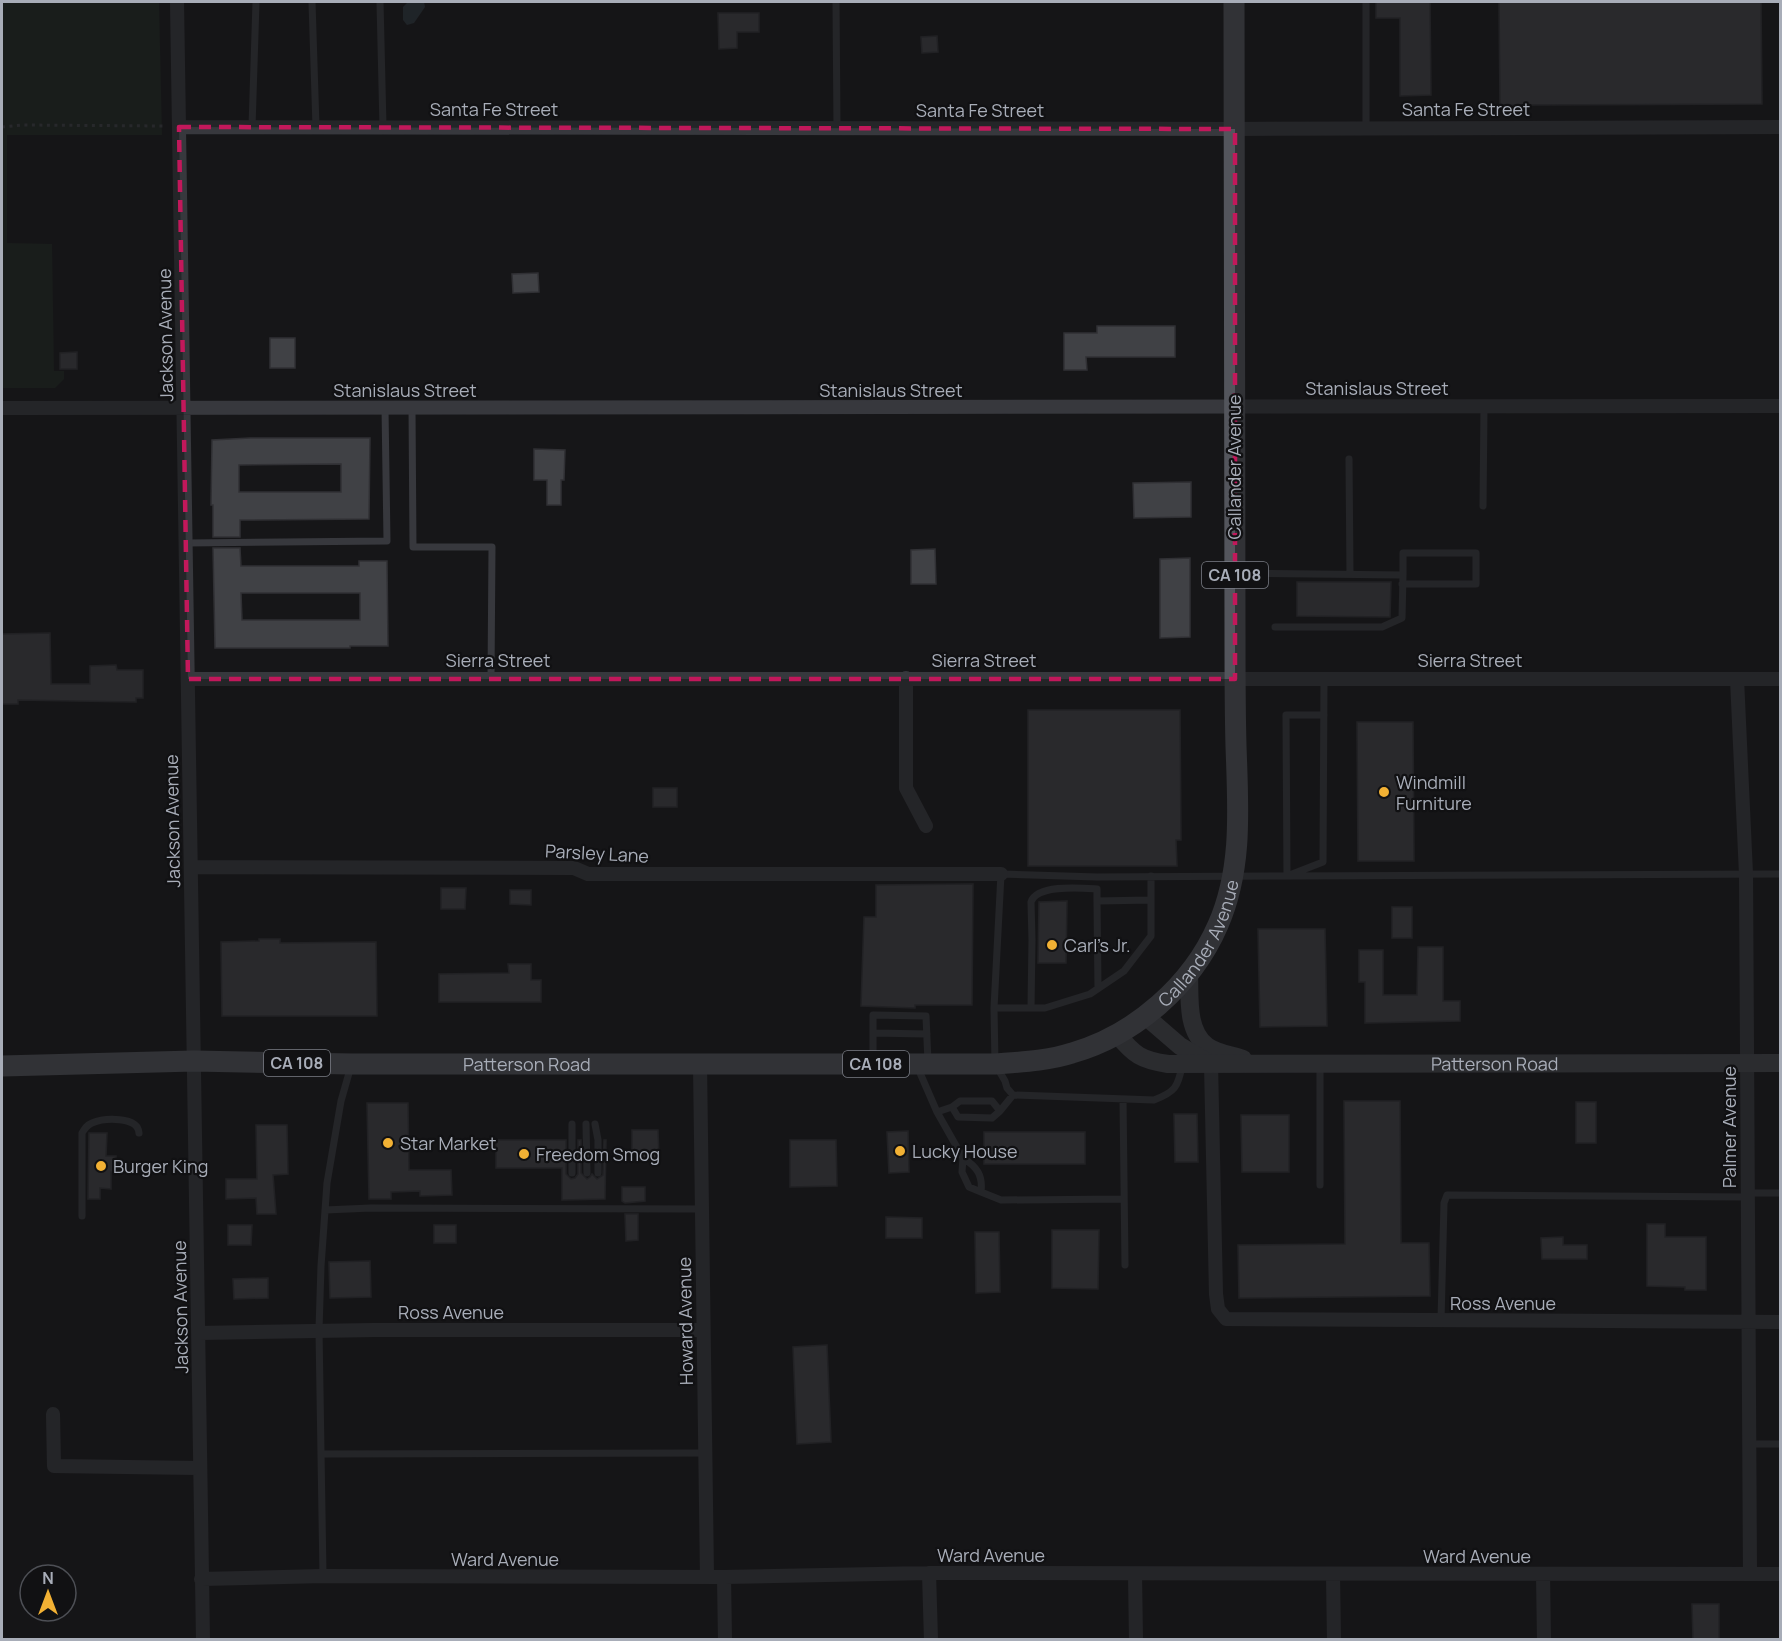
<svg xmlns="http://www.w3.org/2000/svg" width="1782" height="1641" viewBox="0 0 1782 1641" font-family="Manrope,sans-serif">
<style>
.green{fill:#1e261f}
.water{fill:#2c353c}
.building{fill:#404145;stroke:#303034;stroke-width:1.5;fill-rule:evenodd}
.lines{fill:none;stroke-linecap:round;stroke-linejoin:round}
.path{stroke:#3d3f44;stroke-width:3;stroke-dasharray:3 4.5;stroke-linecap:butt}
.lane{stroke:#37383d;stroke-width:7}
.street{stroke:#37383d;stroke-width:14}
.secondary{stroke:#45474d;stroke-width:18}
.primary{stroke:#53555c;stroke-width:21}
.marked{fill:none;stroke:#c2185b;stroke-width:4.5;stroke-dasharray:12 8;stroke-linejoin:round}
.poi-dot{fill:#f2b134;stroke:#111113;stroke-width:2}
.labels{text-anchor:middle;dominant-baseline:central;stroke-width:4.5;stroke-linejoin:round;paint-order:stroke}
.shield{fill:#111113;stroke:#7b7e86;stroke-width:1.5}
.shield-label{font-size:16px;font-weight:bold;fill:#a8adb8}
.street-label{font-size:18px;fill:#a8adb8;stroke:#111113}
.poi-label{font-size:18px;fill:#a8adb8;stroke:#111113;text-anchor:start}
</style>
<rect width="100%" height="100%" fill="#161618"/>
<path class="green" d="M 2,2 L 159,2 L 162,135 L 7,135 L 7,243 L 52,244 L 54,371 L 64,371 L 64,379 L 55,388 L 2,388 Z"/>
<path class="water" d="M 408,2 L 424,2 L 425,7 L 414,23 L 407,25 L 403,20 L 403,7 Z"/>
<path class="building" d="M 1376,2 L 1430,2 L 1431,95 L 1400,96 L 1400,18 L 1376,18 Z
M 1499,2 L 1761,2 L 1762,104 L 1500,105 Z
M 718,13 L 759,13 L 759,32 L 737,32 L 737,48 L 719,49 Z
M 937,36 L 938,52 L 922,53 L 921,37 Z
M 538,273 L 539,292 L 513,293 L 512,274 Z
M 1097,326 L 1175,326 L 1175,357 L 1086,357 L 1087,370 L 1064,370 L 1064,333 L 1097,333 Z
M 270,338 L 295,338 L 295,368 L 270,368 Z
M 77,352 L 77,369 L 60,369 L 60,353 Z
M 250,438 L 370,438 L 369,519 L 240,520 L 240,537 L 213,537 L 213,505 L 211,505 L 212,440 ZM 341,464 L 341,492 L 239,492 L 239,465 Z
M 534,449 L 565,450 L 564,480 L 561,480 L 561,505 L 547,505 L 547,480 L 534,480 Z
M 1191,482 L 1191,517 L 1134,518 L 1133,483 Z
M 213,548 L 240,548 L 241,566 L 359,566 L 359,561 L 387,561 L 388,646 L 350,646 L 350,648 L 215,648 ZM 241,593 L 360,593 L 360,620 L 242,620 Z
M 935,549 L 936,584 L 911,584 L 911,550 Z
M 1190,558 L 1190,637 L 1160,638 L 1160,559 Z
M 1297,582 L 1391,582 L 1390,617 L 1297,616 Z
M 50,633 L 51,684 L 90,684 L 90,666 L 116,665 L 117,670 L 143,670 L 143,698 L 136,698 L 136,702 L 18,700 L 18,704 L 2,704 L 2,634 Z
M 1028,710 L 1180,710 L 1181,840 L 1176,840 L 1177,866 L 1028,866 Z
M 1357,722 L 1413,722 L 1414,861 L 1358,861 Z
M 653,788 L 677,788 L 677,807 L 653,807 Z
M 973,884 L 972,1005 L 915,1005 L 915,1008 L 861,1006 L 864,917 L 876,917 L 876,885 Z
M 441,888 L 466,888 L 465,909 L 441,909 Z
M 510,890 L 531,890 L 531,905 L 510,904 Z
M 1067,901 L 1066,963 L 1038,963 L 1039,902 Z
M 1392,907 L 1412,907 L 1412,938 L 1392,938 Z
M 1258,929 L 1325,929 L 1327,1026 L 1260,1027 Z
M 259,939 L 280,939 L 280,943 L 376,942 L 377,1016 L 222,1016 L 221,942 L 259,941 Z
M 1418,947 L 1443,947 L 1443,1001 L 1460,1001 L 1460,1021 L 1365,1023 L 1365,982 L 1359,982 L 1359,950 L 1383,950 L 1383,995 L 1417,995 Z
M 508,964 L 531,964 L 531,980 L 541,980 L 541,1002 L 439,1002 L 439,974 L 509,973 Z
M 1344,1101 L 1400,1101 L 1401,1243 L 1429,1243 L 1430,1296 L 1239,1298 L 1238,1245 L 1345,1244 Z
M 1576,1102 L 1596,1102 L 1596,1143 L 1576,1143 Z
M 367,1103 L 408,1103 L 409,1170 L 451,1170 L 452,1195 L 420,1196 L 420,1191 L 391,1192 L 391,1199 L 369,1199 Z
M 1174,1114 L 1197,1114 L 1198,1162 L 1175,1162 Z
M 1241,1115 L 1289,1115 L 1289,1172 L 1242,1172 Z
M 256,1125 L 287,1125 L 288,1174 L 273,1175 L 276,1214 L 257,1214 L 256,1198 L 226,1199 L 226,1179 L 257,1179 Z
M 632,1130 L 658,1130 L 659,1159 L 642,1159 L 642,1153 L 632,1153 Z
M 908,1131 L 909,1172 L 889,1173 L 887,1132 Z
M 984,1132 L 1085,1132 L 1085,1164 L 984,1164 Z
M 89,1133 L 107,1133 L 106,1156 L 116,1156 L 116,1172 L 111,1172 L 111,1189 L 100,1188 L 100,1199 L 88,1199 Z
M 496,1140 L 566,1140 L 566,1174 L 571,1179 L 575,1178 L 578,1174 L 578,1140 L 581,1140 L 581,1173 L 587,1179 L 590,1177 L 592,1174 L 597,1179 L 603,1175 L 604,1140 L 606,1140 L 605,1199 L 562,1200 L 562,1168 L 496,1168 Z
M 790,1140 L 836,1140 L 837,1186 L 790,1187 Z
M 622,1187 L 645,1187 L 645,1201 L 625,1203 L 622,1201 Z
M 625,1214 L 638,1214 L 638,1240 L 626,1241 Z
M 886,1217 L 922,1218 L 922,1238 L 886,1238 Z
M 1647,1224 L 1665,1224 L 1665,1237 L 1706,1237 L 1706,1290 L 1685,1290 L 1685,1287 L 1647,1286 Z
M 228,1225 L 252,1225 L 251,1245 L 228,1245 Z
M 434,1225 L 456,1225 L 456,1243 L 434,1243 Z
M 1052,1230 L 1099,1230 L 1098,1289 L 1052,1288 Z
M 975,1232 L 999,1232 L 1000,1292 L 976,1293 Z
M 1563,1237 L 1563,1245 L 1587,1245 L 1587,1259 L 1542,1259 L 1541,1238 Z
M 370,1261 L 371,1297 L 330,1298 L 329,1262 Z
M 268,1278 L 268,1298 L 234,1299 L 233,1279 Z
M 827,1345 L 831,1442 L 797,1444 L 793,1347 Z
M 1692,1604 L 1719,1604 L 1719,1640 L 1693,1640 Z"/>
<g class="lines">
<path class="path" d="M 2,127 L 22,125 L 165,126"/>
<path class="lane" d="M 312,2 L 316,127
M 380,2 L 383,127
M 836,2 L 837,127
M 252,127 L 256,2
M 1366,127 L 1366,2
M 412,408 L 413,547 L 492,547 L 491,678
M 1349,459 L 1350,574
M 1483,506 L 1484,407
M 187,543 L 387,541 L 385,408
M 1237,573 L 1403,575 L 1402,618 L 1382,627 L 1275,627
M 1402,584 L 1476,584 L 1476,553 L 1403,553 L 1403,575
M 1324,715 L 1286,715 L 1287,876 L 1780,874
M 1097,901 L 1098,988
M 994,1008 L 1045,1008 L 1090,994 L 1124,971 L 1151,936 L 1151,876
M 1031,1008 L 1032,940 L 1031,902 C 1037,884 1081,888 1097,889 L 1097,901 L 1151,900
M 873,1033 L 927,1034
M 873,1061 L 873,1015 L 926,1016 L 928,1062
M 917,1066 L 937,1112 L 963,1158 L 962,1172 L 969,1187 L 981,1192 C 983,1175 977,1167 963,1158
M 1182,1066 C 1178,1087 1175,1092 1154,1100 L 1013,1095 L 1007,1088 L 1005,1081 L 995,1064 L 994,1008 L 1001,874 L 1097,877 L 1287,876 L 1323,862 L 1324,678
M 1123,1099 L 1125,1265
M 1000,1111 L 1013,1095
M 937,1112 L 952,1107 L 960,1101 L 992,1101 L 1000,1111 L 992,1118 L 958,1117 L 952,1107
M 572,1124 L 572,1173
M 586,1124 L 587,1173
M 595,1124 L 598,1140 L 598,1173
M 1320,1185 L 1320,1066
M 981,1192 L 1001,1200 L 1124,1199
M 1747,1193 L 1780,1193
M 325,1210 L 371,1208 L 702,1209
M 82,1216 L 82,1133 C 85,1128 87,1125 92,1123 C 104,1118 138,1116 139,1133
M 1441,1321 L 1444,1203 L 1447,1195 L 1747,1197
M 1749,1444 L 1780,1444
M 322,1454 L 705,1453
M 323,1576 L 319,1330 L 321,1266 L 327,1183 L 341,1101 L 351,1066"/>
<path class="street" d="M 177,2 L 203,1640
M 179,127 L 1235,129 L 1780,127
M 2,408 L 1780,406
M 906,678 L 906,788 L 926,826
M 188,679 L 1780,679
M 1737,679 L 1746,874 L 1750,1574
M 191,867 L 574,868 L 588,874 L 1001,874
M 700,1064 L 707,1577
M 1211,1064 L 1216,1294 L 1218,1309 L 1226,1319 L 1780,1322
M 199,1333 L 374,1330 L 703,1330
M 53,1414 L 54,1466 L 199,1468
M 929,1573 L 931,1640
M 1135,1574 L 1136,1640
M 1543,1574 L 1544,1640
M 1333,1575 L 1334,1640
M 724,1577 L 725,1640
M 201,1579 L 323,1576 L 724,1577 L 929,1573 L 1780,1574"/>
<g class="secondary">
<path d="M 1189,974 C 1190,996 1186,1031 1207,1046 C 1216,1053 1232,1055 1243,1059"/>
<path d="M 1144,1015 L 1180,1046 L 1209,1063"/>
<path id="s1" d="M 1117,1034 C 1134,1055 1141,1060 1168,1064 L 1780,1063"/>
</g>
<path class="primary" id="s2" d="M 2,1066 L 194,1061 L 352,1064 L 995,1064 C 1021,1062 1047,1061 1072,1053 C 1135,1035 1192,985 1218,925 C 1243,868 1238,807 1236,746 C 1235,710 1235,674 1235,637 C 1235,425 1235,213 1234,2"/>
</g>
<path d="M0 0H1782V1641H0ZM 179,127 L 1235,129 L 1235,679 L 188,679 Z" fill="#161618" fill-opacity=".55" fill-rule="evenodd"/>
<path class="marked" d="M 179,127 L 1235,129 L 1235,679 L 188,679 Z"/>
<g class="poi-dot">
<circle cx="1384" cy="792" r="6"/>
<circle cx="1052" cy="945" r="6"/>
<circle cx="388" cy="1143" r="6"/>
<circle cx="900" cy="1151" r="6"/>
<circle cx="524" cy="1154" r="6"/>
<circle cx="101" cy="1166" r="6"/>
</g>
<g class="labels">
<g class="shield">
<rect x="1202" y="562" width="66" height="26" rx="4.5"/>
<rect x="264" y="1050" width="66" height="26" rx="4.5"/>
<rect x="843" y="1051" width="66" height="26" rx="4.5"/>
</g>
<g class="shield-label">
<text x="1235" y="575">CA 108</text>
<text x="297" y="1063">CA 108</text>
<text x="876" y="1064">CA 108</text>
</g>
<g class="street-label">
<text x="494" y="109">Santa Fe Street</text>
<text x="1466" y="109">Santa Fe Street</text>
<text x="980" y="110">Santa Fe Street</text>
<text transform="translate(165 335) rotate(-91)">Jackson Avenue</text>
<text x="1377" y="388">Stanislaus Street</text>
<text x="405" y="390">Stanislaus Street</text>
<text x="891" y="390">Stanislaus Street</text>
<text transform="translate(1234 467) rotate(-90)">Callander Avenue</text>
<text x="498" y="660">Sierra Street</text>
<text x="984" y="660">Sierra Street</text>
<text x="1470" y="660">Sierra Street</text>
<text transform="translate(172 821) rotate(-91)">Jackson Avenue</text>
<text transform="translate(597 853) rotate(3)">Parsley Lane</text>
<text stroke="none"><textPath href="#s2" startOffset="1246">Callander Avenue</textPath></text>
<text stroke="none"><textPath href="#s2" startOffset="525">Patterson Road</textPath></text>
<text stroke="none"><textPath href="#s1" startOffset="388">Patterson Road</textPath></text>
<text transform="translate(1729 1127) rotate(-90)">Palmer Avenue</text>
<text x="1503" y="1303">Ross Avenue</text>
<text transform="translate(180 1307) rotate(-91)">Jackson Avenue</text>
<text x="451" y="1312">Ross Avenue</text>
<text transform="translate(685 1321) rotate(-91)">Howard Avenue</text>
<text x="991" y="1555">Ward Avenue</text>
<text x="1477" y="1556">Ward Avenue</text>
<text x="505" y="1559">Ward Avenue</text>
</g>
<g class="poi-label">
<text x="1396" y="782">Windmill<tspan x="1396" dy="21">Furniture</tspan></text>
<text x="1064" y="945">Carl's Jr.</text>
<text x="400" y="1143">Star Market</text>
<text x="912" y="1151">Lucky House</text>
<text x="536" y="1154">Freedom Smog</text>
<text x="113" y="1166">Burger King</text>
</g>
</g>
<rect width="1782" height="1641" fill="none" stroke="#a8adb8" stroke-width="6"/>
<g transform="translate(48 1593)"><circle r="28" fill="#111113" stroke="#4d4f55" stroke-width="1.5"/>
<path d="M0-4.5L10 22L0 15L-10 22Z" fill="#f2b134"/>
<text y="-9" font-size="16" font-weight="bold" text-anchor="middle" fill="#a8adb8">N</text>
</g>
</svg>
